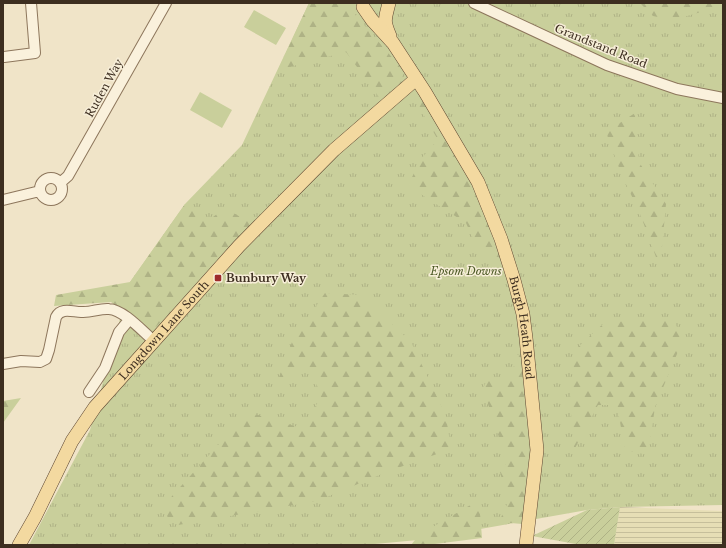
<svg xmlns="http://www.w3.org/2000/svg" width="726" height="548" viewBox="0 0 726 548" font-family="'Libre Baskerville',serif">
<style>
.farmland{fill:url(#farmland-rules)}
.grass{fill:url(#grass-tufts)}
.forest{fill:url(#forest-firs)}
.garden{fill:url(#garden-furrows)}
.pitch{fill:#c9cf9b}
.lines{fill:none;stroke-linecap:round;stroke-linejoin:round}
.minor-casing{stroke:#8d765c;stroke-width:12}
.major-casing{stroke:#5b4430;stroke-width:14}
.minor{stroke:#faf1dc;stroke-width:10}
.major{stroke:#f3d9a0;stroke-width:13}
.poi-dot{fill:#9e2a2b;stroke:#f7eed8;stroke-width:1.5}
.labels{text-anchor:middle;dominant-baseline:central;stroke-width:3;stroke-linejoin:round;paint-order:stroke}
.street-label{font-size:11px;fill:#3d2e20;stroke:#f7eed8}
.park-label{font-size:11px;font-style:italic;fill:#4d5a26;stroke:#f7eed8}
.poi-label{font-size:11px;font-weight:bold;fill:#3d2e20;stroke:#f7eed8;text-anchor:start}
</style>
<defs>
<pattern id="farmland-rules" width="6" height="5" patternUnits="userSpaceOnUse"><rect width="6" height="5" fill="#e6deb5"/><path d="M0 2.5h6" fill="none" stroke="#c6bf9b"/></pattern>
<pattern id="grass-tufts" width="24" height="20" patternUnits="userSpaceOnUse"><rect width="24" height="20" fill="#c9cf9b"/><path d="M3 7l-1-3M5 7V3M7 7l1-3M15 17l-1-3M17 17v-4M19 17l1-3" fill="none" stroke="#aeb285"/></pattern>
<pattern id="forest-firs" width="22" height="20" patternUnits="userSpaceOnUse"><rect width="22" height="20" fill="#c9cf9b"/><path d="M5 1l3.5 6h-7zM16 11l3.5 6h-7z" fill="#aeb285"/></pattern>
<pattern id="garden-furrows" width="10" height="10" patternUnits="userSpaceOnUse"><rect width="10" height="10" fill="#c9cf9b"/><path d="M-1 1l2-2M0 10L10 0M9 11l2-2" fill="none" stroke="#aeb285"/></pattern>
</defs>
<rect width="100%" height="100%" fill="#f0e4c8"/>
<path class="farmland" d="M 620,507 L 723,511 L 722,545 L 614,545 Z"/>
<path class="grass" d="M 309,3 L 723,3 L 723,505 L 620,507 L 587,510 L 418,540 L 364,545 L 29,545 L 90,430 L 130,282 L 185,204 L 242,145 Z"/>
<path class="forest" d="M 309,3 L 345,3 L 402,69 L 402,82 L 382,101 L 346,52 L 278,70 Z
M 640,3 L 723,3 L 723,6 L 672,20 L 653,16 Z
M 422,98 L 458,159 L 481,205 L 504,265 L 477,247 L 466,223 L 408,186 L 420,160 L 438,140 L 417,103 Z
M 635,113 L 639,162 L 666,204 L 660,268 L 639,211 L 622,176 L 606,132 Z
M 185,204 L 209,220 L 225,208 L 254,225 L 155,328 L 151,334 L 111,302 L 54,306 L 56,295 L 130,282 Z
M 325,293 L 361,295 L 411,342 L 446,416 L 451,449 L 389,471 L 317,501 L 178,525 L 163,513 L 172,496 L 248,412 L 304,429 L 322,394 L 305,365 L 277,383 L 292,342 Z
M 670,317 L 684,337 L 655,407 L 648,455 L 625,450 L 617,405 L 598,405 L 574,450 L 570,401 L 575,350 L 604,323 Z
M 521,348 L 529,492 L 522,524 L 499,522 L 508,502 L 500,472 L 506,468 L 502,446 L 483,389 L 489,375 L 498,381 L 512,371 Z
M 21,398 L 3,423 L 3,401 Z
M 479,500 L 482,538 L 427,545 L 411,545 L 419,535 Z"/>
<path class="garden" d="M 620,507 L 614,545 L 581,545 L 532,536 L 587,510 Z"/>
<path class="pitch" d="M 254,10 L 286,28 L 276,45 L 244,27 Z
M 200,92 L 232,110 L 222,128 L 190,110 Z"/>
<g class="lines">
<g class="minor-casing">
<path id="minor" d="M 474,3 L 607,65 L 677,89 L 723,98
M 4,57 L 35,53 L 31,3
M40 189a11 11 0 1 1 22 0a11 11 0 1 1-22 0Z
M 60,183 L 68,176 L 166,3
M 3,200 L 40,191
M 3,364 L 21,361 L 40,362 L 46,359 L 49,350 L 56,317 C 61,307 73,312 81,312 C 91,313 100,308 109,309 C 124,310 143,332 154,341
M 89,392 L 105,368 L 119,332 L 129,320"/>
</g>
<g class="major-casing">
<g id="major">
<path d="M 389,3 C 385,20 383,20 390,36"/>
<path id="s1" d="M 363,7 L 372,20 L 393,43 L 425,92 L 478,182 L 501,239 L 514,280 L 523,314 L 526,338 L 537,450 L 526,545"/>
<path id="s2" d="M 19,545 L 35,517 L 72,441 L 95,407 L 239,246 L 334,150 L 416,79"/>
</g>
</g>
<use href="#minor" class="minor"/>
<use href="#major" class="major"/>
</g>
<rect class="poi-dot" x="214" y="274" width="8" height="8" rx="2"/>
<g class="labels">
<g class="street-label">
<text transform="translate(601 46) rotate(22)">Grandstand Road</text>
<text transform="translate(104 88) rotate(-61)">Ruden Way</text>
<text stroke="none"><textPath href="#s1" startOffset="363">Burgh Heath Road</textPath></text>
<text stroke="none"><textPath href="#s2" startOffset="261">Longdown Lane South</textPath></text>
</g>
<g class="park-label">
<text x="466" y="271">Epsom Downs</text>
</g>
<g class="poi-label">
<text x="226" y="278">Bunbury Way</text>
</g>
</g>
<rect width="726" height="548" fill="none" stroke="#3d2e20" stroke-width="8"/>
</svg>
